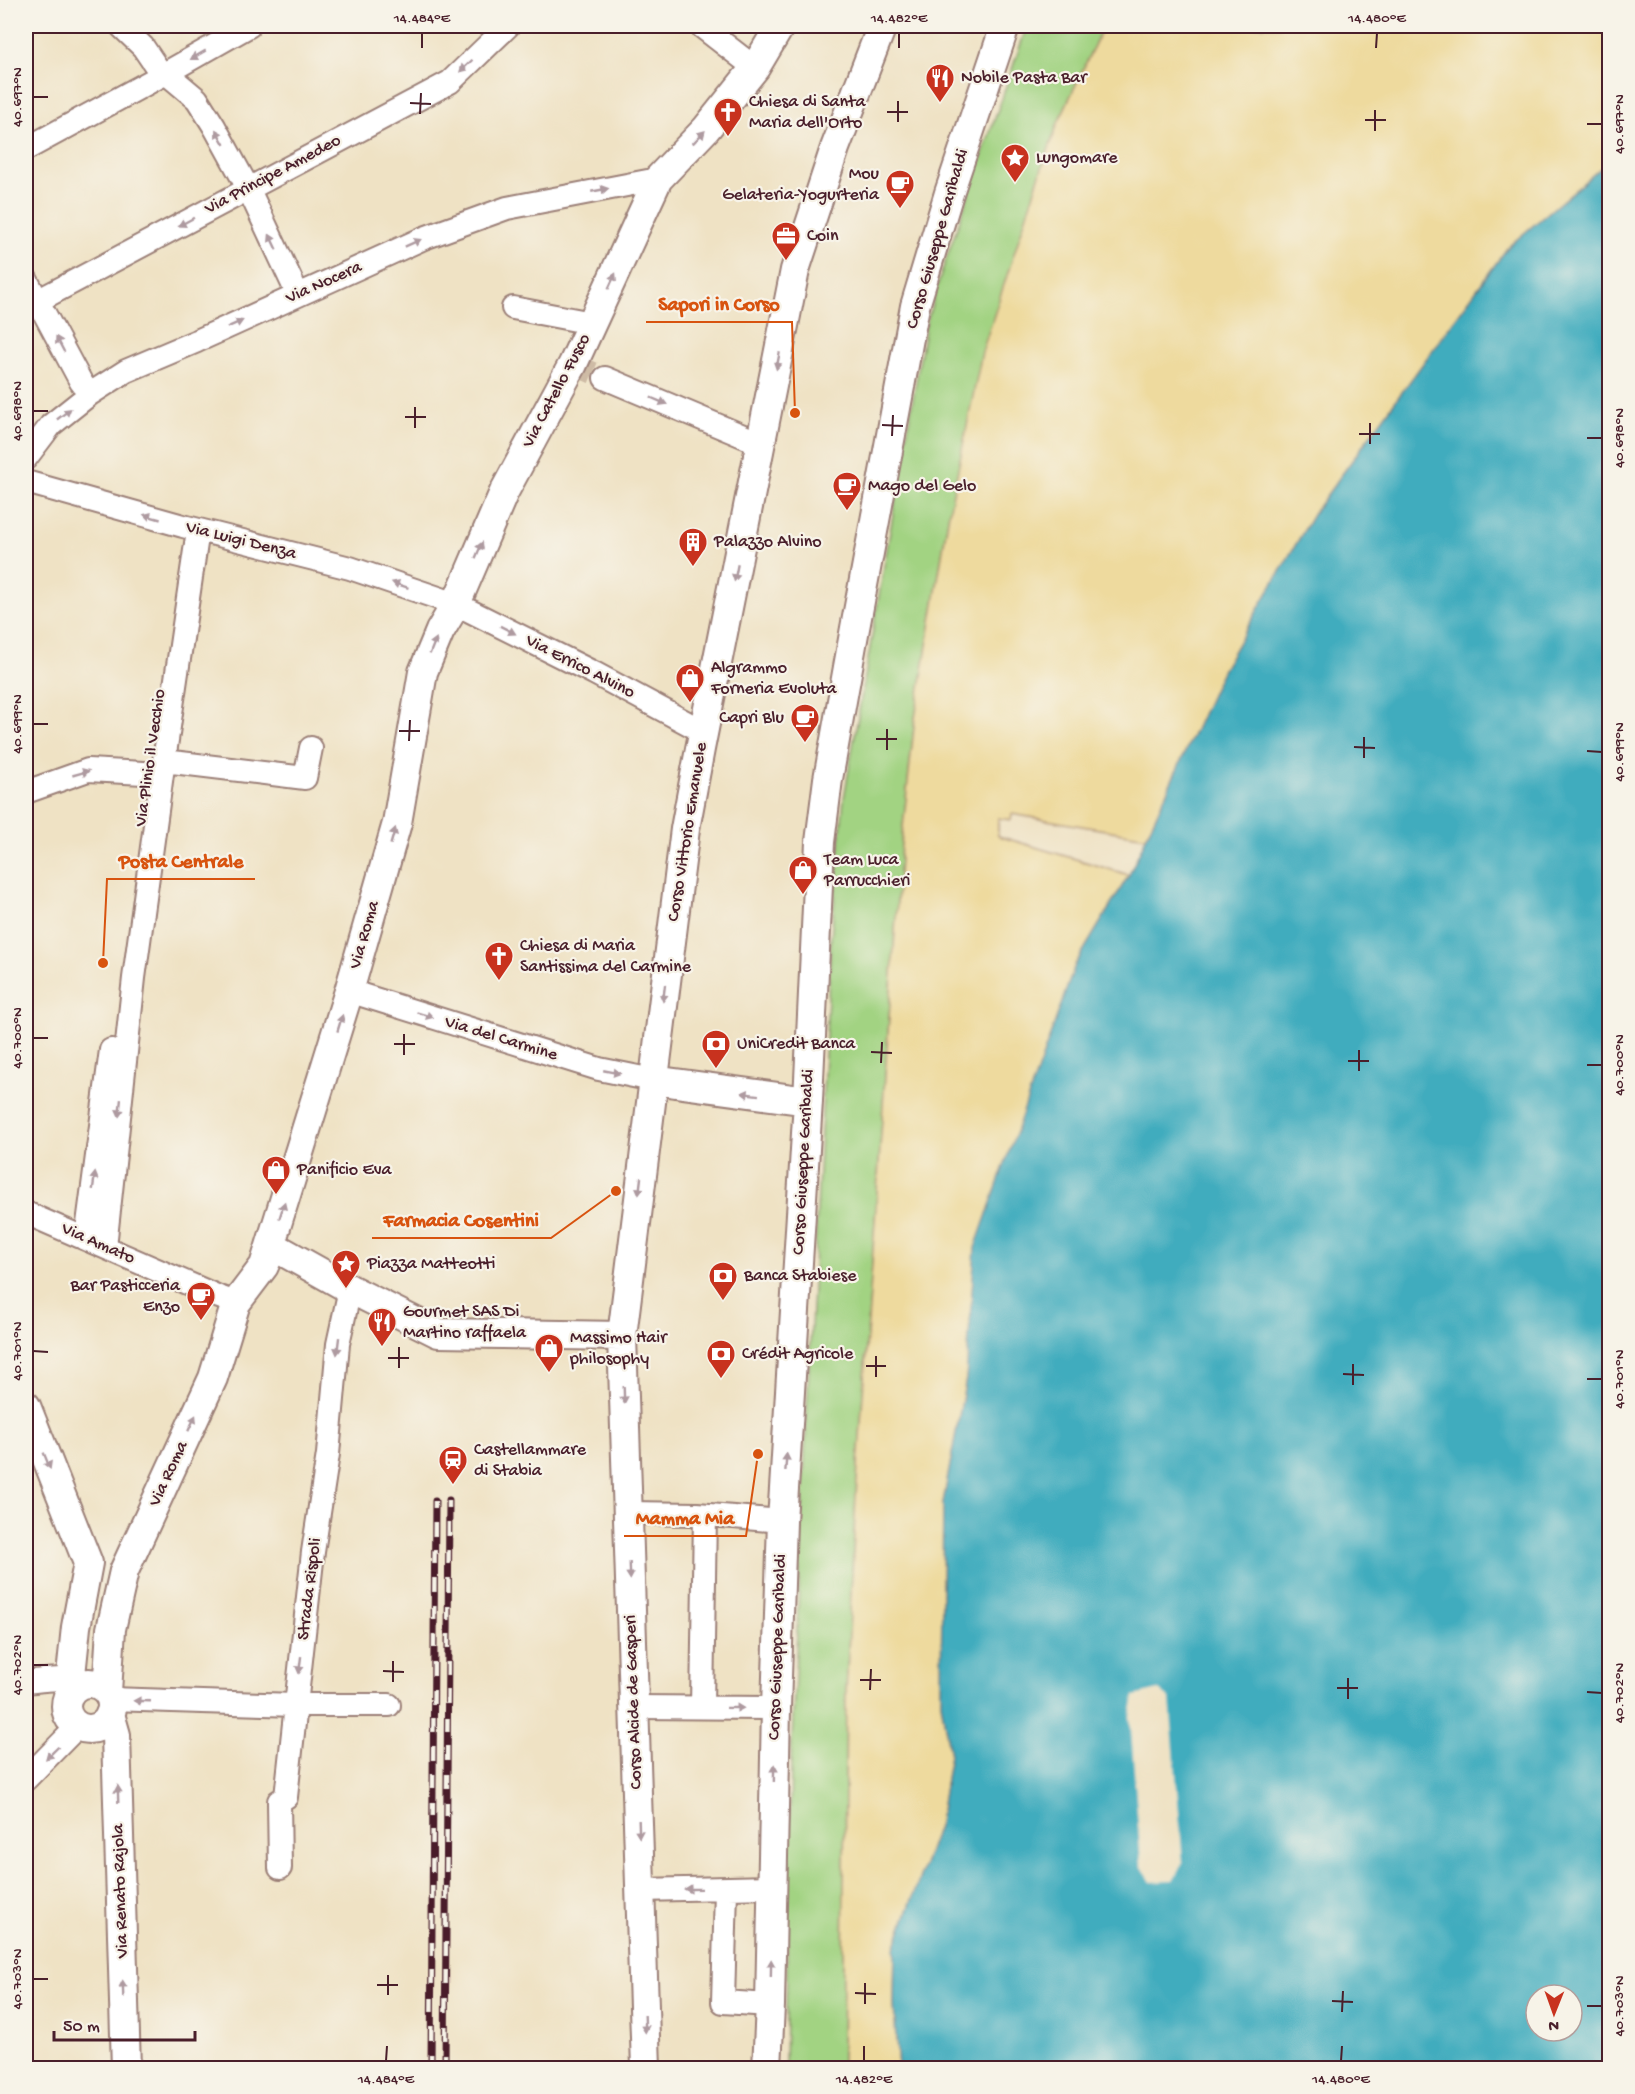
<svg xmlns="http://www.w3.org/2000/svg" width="1635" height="2094" viewBox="0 0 1635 2094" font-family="'Gochi Hand',sans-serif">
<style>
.green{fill:#a2d382;stroke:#767956;stroke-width:1.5}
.sand{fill:#eeda9e;stroke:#9c7c64;stroke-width:1.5}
.water{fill:#3facbe;stroke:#446674;stroke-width:1.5;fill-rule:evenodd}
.pier{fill:#efe2c4}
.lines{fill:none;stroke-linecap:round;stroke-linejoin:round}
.minor-tunnel{stroke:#cebba5;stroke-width:22;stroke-dasharray:22 11;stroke-linecap:butt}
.minor-casing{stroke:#9c8078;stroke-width:26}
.tertiary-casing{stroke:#9c8078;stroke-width:32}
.minor{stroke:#fff;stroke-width:22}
.tertiary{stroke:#fff;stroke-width:28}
.rail-casing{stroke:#4a1f2b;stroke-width:7}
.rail{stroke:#f7f3e8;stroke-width:4.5;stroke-dasharray:14;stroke-linecap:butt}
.oneway{fill:#ae9aa0}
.ticks{fill:none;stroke:#4a1f2b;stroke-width:2}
.labels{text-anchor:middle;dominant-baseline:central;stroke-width:4.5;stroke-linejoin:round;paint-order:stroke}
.poi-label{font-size:18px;fill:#4a1f2b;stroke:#f7f3e8;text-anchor:start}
.street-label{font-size:18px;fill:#4a1f2b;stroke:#f7f3e8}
.leader{fill:none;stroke:#d8530f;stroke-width:2}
.callout-dot{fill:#d8530f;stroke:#f7f3e8;stroke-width:2}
.callout-label{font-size:20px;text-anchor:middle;font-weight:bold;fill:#d8530f;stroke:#f7f3e8;stroke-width:4.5;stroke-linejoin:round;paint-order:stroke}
.neatline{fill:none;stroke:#4a1f2b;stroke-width:2}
.ticks-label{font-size:15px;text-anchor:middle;fill:#4a1f2b}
</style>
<rect width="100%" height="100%" fill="#f7f3e8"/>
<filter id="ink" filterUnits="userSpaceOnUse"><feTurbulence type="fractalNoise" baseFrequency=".0167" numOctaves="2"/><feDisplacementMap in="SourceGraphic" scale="12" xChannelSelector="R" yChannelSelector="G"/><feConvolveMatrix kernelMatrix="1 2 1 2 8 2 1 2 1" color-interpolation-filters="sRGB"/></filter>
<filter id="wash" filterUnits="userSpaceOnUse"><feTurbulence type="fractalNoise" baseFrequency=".008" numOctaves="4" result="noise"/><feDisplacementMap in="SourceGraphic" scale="24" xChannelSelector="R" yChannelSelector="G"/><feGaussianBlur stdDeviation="1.35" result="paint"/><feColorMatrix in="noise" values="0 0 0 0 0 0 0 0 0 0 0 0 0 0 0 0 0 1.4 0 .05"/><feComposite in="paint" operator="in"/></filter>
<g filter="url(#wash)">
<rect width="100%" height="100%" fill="#efe2c4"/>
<path class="green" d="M 1027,26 L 1115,26 L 1100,33 L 1058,123 L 1042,168 L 983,352 L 949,513 L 915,718 L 901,845 L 856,1495 L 846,1693 L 842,2068 L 785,2068 L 791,1763 L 809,1366 L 831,939 L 844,798 L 926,324 L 942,271 Z"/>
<path class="sand" d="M 1115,26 L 1609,26 L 1609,161 L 1508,247 L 1316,510 L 1222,671 L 1146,837 L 1012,814 L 1011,820 L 998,818 L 998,836 L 1129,875 L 1075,965 L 966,1379 L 943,1503 L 941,1702 L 950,1755 L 939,1823 L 895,1948 L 894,2005 L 898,2068 L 842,2068 L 846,1693 L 856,1495 L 901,845 L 915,718 L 949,513 L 982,352 L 1042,168 L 1058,123 L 1100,33 Z"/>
<path class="water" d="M 1609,161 L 1609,2068 L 898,2068 L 894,2005 L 895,1948 L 939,1823 L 950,1755 L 941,1702 L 943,1503 L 966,1379 L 975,1248 L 1075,965 L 1129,875 L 1222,671 L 1316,510 L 1508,247 ZM 1536,1995 L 1572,1995 L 1572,2031 L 1536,2031 Z"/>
<path class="pier" d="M 1159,1690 L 1170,1699 L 1183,1864 L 1173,1881 L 1151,1882 L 1141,1865 L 1130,1716 L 1134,1696 Z"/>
</g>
<g filter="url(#ink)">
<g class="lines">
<path class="minor-tunnel" d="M 573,364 L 605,378"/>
<g class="minor-casing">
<path id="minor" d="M 121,26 L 143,47 L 162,75
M 701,26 L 755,68
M 166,73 L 197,99 L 214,126 L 248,188 L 298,295
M 26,149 L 166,73 L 249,26
M 26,279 L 81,382 L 90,394
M 26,307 L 450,82 L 508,26
M 513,308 L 592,323
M 605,378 L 762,444
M 26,458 L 51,425 L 90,394 L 126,371 L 197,341 L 424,238 L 507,208 L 658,179
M 26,482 L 183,526 L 350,568 L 456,604 L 594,673 L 704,732
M 164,761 L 305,778 L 311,748
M 26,792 L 88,770 L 162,774
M 349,991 L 599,1069 L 653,1080
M 26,1213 L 219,1297 L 236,1303
M 86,1239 L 111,1050
M 105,1247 L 134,978 L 162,774 L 198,530
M 628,1513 L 697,1514 L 782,1521
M 26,1682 C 45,1680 63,1676 81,1684
M 111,1699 L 296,1705 L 313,1552 L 328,1454 L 338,1344 L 350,1289
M 634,1707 L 776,1708
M 702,1707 L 705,1515
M 26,1779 L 78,1726
M 280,1868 L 279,1801 L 286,1797 L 296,1705 L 389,1705
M 726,1889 L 723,2002 L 770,2005
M 641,1890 L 772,1887"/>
</g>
<g class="tertiary-casing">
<path id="tertiary" d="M 653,1080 L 808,1101
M 264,1266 L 349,991 L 397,823 L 423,672 L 440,631 L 456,604 L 504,492 L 573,364 L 658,179 L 706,129 L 755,68 L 780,26
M 26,1406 L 88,1563 L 76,1627 L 69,1694
M66 1706a23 23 0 1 1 46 0a23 23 0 1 1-46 0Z
M 107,1692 L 111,1629 L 124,1571 L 213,1378 L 236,1303 L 264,1266 L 273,1246 L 350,1289 L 438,1333 L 622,1336
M 110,1714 L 116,1735 L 126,2068
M 646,2068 L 622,1336 L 685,829 L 700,749 L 795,270 L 835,148 L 882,26
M 767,2068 L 770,2005 L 776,1708 L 782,1521 L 808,1101 L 820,842 L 828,779 L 855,628 L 915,306 L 949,193 L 1005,26"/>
</g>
<use href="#minor" class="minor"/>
<use href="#tertiary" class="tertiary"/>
<g class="rail-casing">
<path id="rail" d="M 431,2068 L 435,1501
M 445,2068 L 449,1500"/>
</g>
<use href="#rail" class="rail"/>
</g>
<defs><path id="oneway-solid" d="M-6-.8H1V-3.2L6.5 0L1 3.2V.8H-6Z" transform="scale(1.5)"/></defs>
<g class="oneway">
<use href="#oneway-solid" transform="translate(198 55) rotate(150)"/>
<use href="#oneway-solid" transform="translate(466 66) rotate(136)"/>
<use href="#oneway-solid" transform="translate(220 137) rotate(-120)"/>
<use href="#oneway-solid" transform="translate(699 137) rotate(-46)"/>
<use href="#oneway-solid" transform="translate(600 190) rotate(-11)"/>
<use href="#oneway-solid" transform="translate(186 222) rotate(152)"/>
<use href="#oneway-solid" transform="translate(273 242) rotate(-115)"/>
<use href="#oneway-solid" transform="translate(413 243) rotate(-24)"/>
<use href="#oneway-solid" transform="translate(612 281) rotate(-65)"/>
<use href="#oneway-solid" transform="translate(235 324) rotate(-24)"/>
<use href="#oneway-solid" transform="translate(60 344) rotate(-118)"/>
<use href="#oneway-solid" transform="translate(778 361) rotate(101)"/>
<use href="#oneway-solid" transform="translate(659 401) rotate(23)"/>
<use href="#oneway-solid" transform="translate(64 414) rotate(-38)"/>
<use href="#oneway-solid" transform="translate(152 517) rotate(-164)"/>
<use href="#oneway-solid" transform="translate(479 550) rotate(-67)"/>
<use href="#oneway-solid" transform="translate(736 573) rotate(101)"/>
<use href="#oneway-solid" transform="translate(400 585) rotate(-161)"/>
<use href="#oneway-solid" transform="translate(508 630) rotate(27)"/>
<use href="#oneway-solid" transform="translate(433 646) rotate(-68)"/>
<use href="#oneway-solid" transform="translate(81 773) rotate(-16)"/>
<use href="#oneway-solid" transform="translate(393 836) rotate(-74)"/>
<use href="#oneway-solid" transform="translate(664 993) rotate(97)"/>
<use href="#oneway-solid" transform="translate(425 1015) rotate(17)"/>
<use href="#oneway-solid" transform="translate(340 1023) rotate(-73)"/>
<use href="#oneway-solid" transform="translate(612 1072) rotate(11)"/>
<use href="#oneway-solid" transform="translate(750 1094) rotate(-173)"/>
<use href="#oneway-solid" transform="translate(120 1108) rotate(96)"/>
<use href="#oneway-solid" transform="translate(94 1181) rotate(-82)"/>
<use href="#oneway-solid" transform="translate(640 1186) rotate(97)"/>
<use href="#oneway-solid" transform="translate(282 1210) rotate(-73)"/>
<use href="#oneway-solid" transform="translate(338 1346) rotate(97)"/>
<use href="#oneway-solid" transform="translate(624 1395) rotate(88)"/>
<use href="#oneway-solid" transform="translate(192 1423) rotate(-65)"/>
<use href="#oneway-solid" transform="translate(47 1461) rotate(68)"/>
<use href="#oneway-solid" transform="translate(786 1462) rotate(-86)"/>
<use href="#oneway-solid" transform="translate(630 1571) rotate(88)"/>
<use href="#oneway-solid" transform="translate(300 1665) rotate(97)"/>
<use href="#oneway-solid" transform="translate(142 1701) rotate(-178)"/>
<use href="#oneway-solid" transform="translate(735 1708) rotate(1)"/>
<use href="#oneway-solid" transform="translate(52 1753) rotate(136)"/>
<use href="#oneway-solid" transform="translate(774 1773) rotate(-89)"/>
<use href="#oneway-solid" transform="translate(118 1794) rotate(-92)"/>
<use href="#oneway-solid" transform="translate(639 1829) rotate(88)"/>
<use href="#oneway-solid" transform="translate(693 1889) rotate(179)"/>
<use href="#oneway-solid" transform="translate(771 1968) rotate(-89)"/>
<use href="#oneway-solid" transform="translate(123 1989) rotate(-92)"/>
<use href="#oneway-solid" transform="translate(645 2024) rotate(88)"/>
</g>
</g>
<path class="ticks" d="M 422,48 L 422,33M 899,48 L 899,33M 1376,48 L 1377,33M 33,97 L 48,97M 410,103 L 431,104M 887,112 L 908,112M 420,114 L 421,93M 1365,120 L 1386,120M 898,122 L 898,101M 1587,124 L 1602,124M 1375,131 L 1375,110M 33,411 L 48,411M 405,417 L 426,417M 882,425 L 903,426M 415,428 L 415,407M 1359,434 L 1380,434M 892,436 L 893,415M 1587,438 L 1602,438M 1370,444 L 1370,423M 33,724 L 48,724M 399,731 L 420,731M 876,739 L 897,739M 409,741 L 410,720M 1354,747 L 1375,748M 887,750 L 887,729M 1587,751 L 1602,752M 1364,758 L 1364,737M 33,1038 L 48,1038M 394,1044 L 415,1044M 871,1052 L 892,1053M 404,1055 L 404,1034M 1348,1061 L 1369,1061M 881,1063 L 882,1042M 1587,1065 L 1602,1065M 1359,1071 L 1359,1050M 33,1351 L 48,1352M 388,1358 L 409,1358M 866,1366 L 886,1366M 399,1368 L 399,1347M 1343,1374 L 1364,1375M 876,1377 L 876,1356M 1587,1379 L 1602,1379M 1353,1385 L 1353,1364M 33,1665 L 48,1665M 383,1671 L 404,1672M 860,1680 L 881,1680M 393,1682 L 393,1661M 1337,1688 L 1358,1688M 870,1690 L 871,1669M 1587,1692 L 1602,1693M 1348,1699 L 1348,1678M 33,1979 L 48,1979M 377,1985 L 398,1985M 855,1993 L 876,1994M 388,1995 L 388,1975M 1332,2001 L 1353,2002M 865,2004 L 865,1983M 1587,2006 L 1602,2006M 1342,2012 L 1343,1991M 386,2061 L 387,2046M 864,2061 L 864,2046M 1341,2061 L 1342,2046"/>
<defs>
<g id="restaurant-pin" transform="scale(1.5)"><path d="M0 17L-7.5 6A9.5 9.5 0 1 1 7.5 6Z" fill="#c8321e" stroke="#f7f3e8"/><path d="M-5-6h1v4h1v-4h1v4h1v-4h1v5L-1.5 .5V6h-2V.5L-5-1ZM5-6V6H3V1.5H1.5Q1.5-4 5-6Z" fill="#fff"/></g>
<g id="church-pin" transform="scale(1.5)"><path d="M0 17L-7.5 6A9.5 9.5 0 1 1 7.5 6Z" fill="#c8321e" stroke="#f7f3e8"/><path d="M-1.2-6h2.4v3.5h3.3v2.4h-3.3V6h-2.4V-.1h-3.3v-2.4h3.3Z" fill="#fff"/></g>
<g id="sight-pin" transform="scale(1.5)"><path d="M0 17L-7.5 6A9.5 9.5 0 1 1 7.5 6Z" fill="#c8321e" stroke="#f7f3e8"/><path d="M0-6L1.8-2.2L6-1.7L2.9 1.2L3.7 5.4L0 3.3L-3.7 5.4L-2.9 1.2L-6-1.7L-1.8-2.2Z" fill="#fff"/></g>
<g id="cafe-pin" transform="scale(1.5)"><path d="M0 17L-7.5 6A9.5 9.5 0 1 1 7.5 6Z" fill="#c8321e" stroke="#f7f3e8"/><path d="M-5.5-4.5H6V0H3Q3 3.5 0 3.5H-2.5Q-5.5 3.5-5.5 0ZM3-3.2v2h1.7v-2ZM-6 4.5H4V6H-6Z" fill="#fff"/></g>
<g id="office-pin" transform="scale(1.5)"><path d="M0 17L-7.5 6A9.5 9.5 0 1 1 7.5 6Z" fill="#c8321e" stroke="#f7f3e8"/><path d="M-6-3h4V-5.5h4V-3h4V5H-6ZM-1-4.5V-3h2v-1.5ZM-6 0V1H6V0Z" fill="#fff"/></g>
<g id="building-pin" transform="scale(1.5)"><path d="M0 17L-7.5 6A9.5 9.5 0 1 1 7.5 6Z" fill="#c8321e" stroke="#f7f3e8"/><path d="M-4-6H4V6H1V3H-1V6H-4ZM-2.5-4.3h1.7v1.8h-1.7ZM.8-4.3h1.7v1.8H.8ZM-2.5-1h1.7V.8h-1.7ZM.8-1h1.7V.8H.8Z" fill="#fff"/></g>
<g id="shop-pin" transform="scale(1.5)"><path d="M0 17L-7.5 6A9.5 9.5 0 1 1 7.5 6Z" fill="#c8321e" stroke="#f7f3e8"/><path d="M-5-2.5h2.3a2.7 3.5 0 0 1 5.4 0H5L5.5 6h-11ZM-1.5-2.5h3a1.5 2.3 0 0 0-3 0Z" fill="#fff"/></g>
<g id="bank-pin" transform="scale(1.5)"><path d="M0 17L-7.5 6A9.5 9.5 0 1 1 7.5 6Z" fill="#c8321e" stroke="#f7f3e8"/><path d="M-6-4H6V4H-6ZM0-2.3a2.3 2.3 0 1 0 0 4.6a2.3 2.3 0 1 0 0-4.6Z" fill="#fff"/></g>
<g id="station-pin" transform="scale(1.5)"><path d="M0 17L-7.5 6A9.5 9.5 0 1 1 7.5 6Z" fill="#c8321e" stroke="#f7f3e8"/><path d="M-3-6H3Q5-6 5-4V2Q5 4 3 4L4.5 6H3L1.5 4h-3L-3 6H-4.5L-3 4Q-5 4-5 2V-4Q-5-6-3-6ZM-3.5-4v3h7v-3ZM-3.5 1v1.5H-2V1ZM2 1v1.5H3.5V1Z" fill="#fff"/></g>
</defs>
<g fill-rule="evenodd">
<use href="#restaurant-pin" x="940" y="78"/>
<use href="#church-pin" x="728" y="112"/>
<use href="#sight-pin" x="1015" y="158"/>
<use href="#cafe-pin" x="900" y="184"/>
<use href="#office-pin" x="786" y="236"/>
<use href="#cafe-pin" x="847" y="486"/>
<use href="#building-pin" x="693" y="542"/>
<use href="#shop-pin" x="690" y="678"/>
<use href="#cafe-pin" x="805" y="718"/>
<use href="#shop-pin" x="803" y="870"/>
<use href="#church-pin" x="499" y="956"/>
<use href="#bank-pin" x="716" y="1044"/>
<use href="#shop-pin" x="276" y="1170"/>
<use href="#sight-pin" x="346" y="1264"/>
<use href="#bank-pin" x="723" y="1276"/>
<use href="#cafe-pin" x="201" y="1296"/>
<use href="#restaurant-pin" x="382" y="1322"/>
<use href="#shop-pin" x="549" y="1348"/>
<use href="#bank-pin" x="721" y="1354"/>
<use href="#station-pin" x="453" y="1460"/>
</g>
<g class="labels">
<g class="poi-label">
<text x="961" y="78">Nobile Pasta Bar</text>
<text x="749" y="102">Chiesa di Santa<tspan x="749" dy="21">Maria dell'Orto</tspan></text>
<text x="1036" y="158">Lungomare</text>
<text x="879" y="174" text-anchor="end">Mou<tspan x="879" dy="21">Gelateria-Yogurteria</tspan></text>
<text x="807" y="236">Coin</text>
<text x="868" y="486">Mago del Gelo</text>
<text x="714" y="542">Palazzo Alvino</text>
<text x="711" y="668">Algrammo<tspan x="711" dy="21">Forneria Evoluta</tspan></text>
<text x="784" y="718" text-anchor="end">Capri Blu</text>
<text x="824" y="860">Team Luca<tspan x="824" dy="21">Parrucchieri</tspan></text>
<text x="520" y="946">Chiesa di Maria<tspan x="520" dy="21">Santissima del Carmine</tspan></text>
<text x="737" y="1044">UniCredit Banca</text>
<text x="297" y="1170">Panificio Eva</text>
<text x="367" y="1264">Piazza Matteotti</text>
<text x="744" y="1276">Banca Stabiese</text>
<text x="180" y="1286" text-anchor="end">Bar Pasticceria<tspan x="180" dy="21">Enzo</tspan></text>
<text x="403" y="1312">Gourmet SAS Di<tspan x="403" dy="21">Martino raffaela</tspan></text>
<text x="570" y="1338">Massimo Hair<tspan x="570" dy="21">philosophy</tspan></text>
<text x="742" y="1354">Crédit Agricole</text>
<text x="474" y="1450">Castellammare<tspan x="474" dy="21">di Stabia</tspan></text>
</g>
<g class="street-label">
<text transform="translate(273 175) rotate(-28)">Via Principe Amedeo</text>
<text transform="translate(938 239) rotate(-74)">Corso Giuseppe Garibaldi</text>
<text transform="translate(324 283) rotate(-24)">Via Nocera</text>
<text transform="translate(557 391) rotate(-62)">Via Catello Fusco</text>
<text transform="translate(241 541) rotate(14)">Via Luigi Denza</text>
<text transform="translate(580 667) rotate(27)">Via Errico Alvino</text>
<text transform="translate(151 758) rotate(-82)">Via Plinio il Vecchio</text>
<text transform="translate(688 832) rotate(-81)">Corso Vittorio Emanuele</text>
<text transform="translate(365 935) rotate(-74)">Via Roma</text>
<text transform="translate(501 1039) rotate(17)">Via del Carmine</text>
<text transform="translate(804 1162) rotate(-87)">Corso Giuseppe Garibaldi</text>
<text transform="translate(98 1244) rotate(24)">Via Amato</text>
<text transform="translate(169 1474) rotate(-65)">Via Roma</text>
<text transform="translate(310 1589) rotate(-83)">Strada Rispoli</text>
<text transform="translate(778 1647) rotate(-88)">Corso Giuseppe Garibaldi</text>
<text transform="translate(634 1702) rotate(-92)">Corso Alcide de Gasperi</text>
<text transform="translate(121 1891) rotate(-92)">Via Renato Rajola</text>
</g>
</g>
<path class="leader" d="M795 413L792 322H646M103 963L107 879H255M616 1191L551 1238H372M758 1454L746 1536H624"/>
<g class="callout-dot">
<circle cx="795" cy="413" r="6"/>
<circle cx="103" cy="963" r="6"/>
<circle cx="616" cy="1191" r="6"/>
<circle cx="758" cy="1454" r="6"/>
</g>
<g class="callout-label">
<text x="719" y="310">Sapori in Corso</text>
<text x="181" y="867">Posta Centrale</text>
<text x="461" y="1226">Farmacia Cosentini</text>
<text x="685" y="1524">Mamma Mia</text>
</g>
<rect width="1635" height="2094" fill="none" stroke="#f7f3e8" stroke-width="66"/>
<g transform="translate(1554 2013) rotate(181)"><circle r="28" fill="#f7f3e8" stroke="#b29e9c" stroke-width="1.5"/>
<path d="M0-4.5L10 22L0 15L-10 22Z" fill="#c8321e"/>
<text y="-9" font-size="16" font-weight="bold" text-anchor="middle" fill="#4a1f2b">N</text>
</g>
<path d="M54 2031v9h141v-9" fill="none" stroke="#4a1f2b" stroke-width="3"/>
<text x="63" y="2031" font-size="18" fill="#4a1f2b" stroke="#f7f3e8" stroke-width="4.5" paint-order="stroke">50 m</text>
<rect x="33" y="33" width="1569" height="2028" class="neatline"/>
<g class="ticks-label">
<text x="422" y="22">14.484°E</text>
<text x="899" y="22">14.482°E</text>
<text x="1377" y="22">14.480°E</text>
<text transform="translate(16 97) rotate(-90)" y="5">40.697°N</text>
<text transform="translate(1618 124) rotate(-90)" y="5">40.697°N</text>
<text transform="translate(16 411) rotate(-90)" y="5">40.698°N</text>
<text transform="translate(1618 438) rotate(-90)" y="5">40.698°N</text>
<text transform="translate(16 724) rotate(-90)" y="5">40.699°N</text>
<text transform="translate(1618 752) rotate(-90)" y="5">40.699°N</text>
<text transform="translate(16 1038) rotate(-90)" y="5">40.700°N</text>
<text transform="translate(1618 1065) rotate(-90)" y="5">40.700°N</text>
<text transform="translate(16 1351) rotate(-90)" y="5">40.701°N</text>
<text transform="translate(1618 1379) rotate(-90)" y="5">40.701°N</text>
<text transform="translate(16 1665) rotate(-90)" y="5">40.702°N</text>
<text transform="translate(1618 1693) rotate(-90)" y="5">40.702°N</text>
<text transform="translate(16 1979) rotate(-90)" y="5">40.703°N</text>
<text transform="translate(1618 2006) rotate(-90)" y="5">40.703°N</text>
<text x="386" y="2083">14.484°E</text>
<text x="864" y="2083">14.482°E</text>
<text x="1341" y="2083">14.480°E</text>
</g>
</svg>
